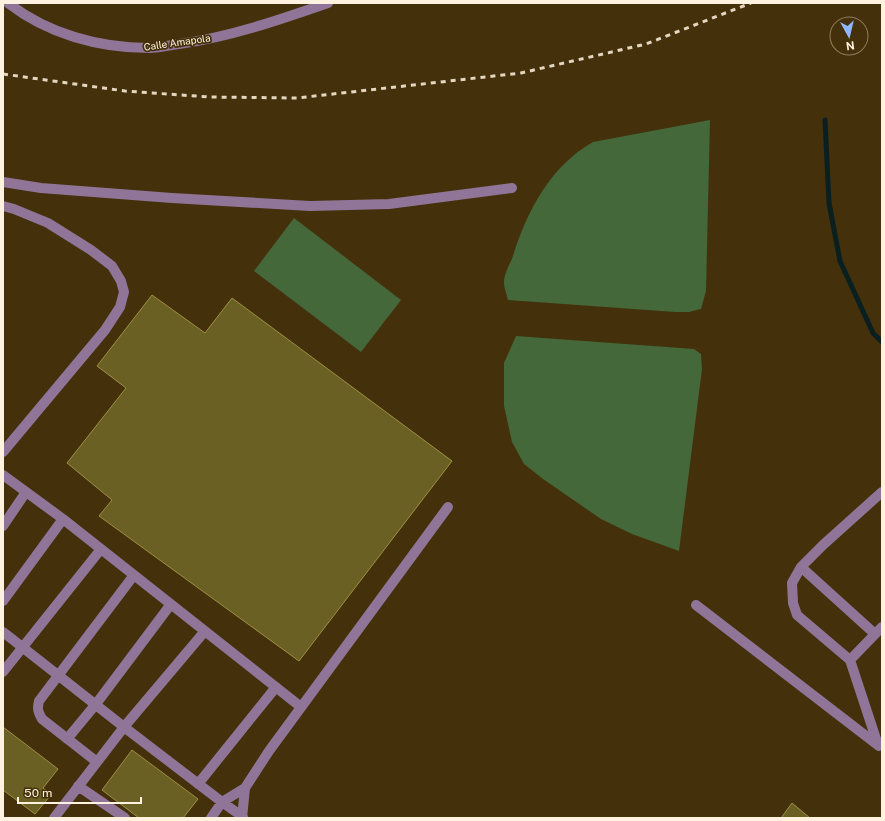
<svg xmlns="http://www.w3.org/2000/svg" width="885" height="821" viewBox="0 0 885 821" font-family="'Public Sans',sans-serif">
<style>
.green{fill:#44683a}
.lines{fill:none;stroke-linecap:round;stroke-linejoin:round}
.stream{stroke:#0a1f20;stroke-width:5}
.building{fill:#6b6024;stroke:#9f9043}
.minor{stroke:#907598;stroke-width:10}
.rail{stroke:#e4d6c0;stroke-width:3;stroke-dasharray:5 5;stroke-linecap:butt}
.labels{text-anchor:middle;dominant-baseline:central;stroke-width:3.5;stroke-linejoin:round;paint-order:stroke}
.street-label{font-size:10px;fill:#fff2de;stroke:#44300a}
</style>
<rect width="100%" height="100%" fill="#44300a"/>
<path class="green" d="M 710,120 L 706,291 L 701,309 L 689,312 L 675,312 L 508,300 C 507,295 504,288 504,282 C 504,275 509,265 512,259 C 526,213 550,166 593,142 Z
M 294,218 L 401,300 L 361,352 L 254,271 Z
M 516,336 L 694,349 L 701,354 L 702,369 L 679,551 L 632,534 L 601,519 L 543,479 L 524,464 L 512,442 L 504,406 L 504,363 Z"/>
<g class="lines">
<path class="stream" d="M 825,120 L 829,203 L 840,261 L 873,333 L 882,342"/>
</g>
<path class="building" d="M 152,295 L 205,333 L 232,298 L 452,461 L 299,661 L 99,516 L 112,500 L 67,463 L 126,388 L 97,366 Z
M 3,727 L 58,769 L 43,788 L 51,795 L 35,814 L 3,790 Z
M 132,750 L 198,799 L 183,818 L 139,818 L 102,790 Z
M 792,803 L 810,818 L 781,818 Z"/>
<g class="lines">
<path class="minor" d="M 8,3 C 48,34 99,48 149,48 C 159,48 169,45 179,44 C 230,37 279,20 328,3
M 3,182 L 41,188 L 172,198 L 310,206 L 389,204 L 512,188
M 3,206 L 14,209 L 48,223 L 91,250 L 112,266 L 121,281 L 124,292 L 120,307 L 105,330 L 3,452
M 3,475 L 63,519 L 301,707
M 3,526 L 26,492
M 801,567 L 875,634
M 3,601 L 63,519
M 696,605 L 879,746
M 3,632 L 124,727 L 222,802 L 243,817
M 850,660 L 882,627
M 3,672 L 101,549
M 67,739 L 96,704 L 171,604
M 878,745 L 850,660 L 797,615 L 793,603 L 792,583 L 801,567 L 823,545 L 882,492
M 97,762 L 42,719 C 38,712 37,709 39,701 L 134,575
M 198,784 L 276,687
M 78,786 L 125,818
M 54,818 L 124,727 L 205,631
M 211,818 L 222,802 L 245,788 L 269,751 L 448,507
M 242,818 L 245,788"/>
<path class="rail" d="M 3,74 L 125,91 L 209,97 L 297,98 L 521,73 L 646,44 L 751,3"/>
</g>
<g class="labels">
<g class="street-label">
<text transform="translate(177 42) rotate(-8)">Calle Amapola</text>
</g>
</g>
<rect width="885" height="821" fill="none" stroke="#fff2de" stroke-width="8"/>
<g transform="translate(849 36) rotate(172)"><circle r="19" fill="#44300a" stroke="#8f7e5f"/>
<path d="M0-3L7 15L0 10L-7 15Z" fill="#8db9fc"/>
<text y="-6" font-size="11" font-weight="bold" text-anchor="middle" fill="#fff2de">N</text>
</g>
<path d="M18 797v6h123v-6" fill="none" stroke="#fff2de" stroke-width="2"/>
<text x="24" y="797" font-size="12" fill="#fff2de" stroke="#44300a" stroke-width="3" paint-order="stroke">50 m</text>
</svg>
